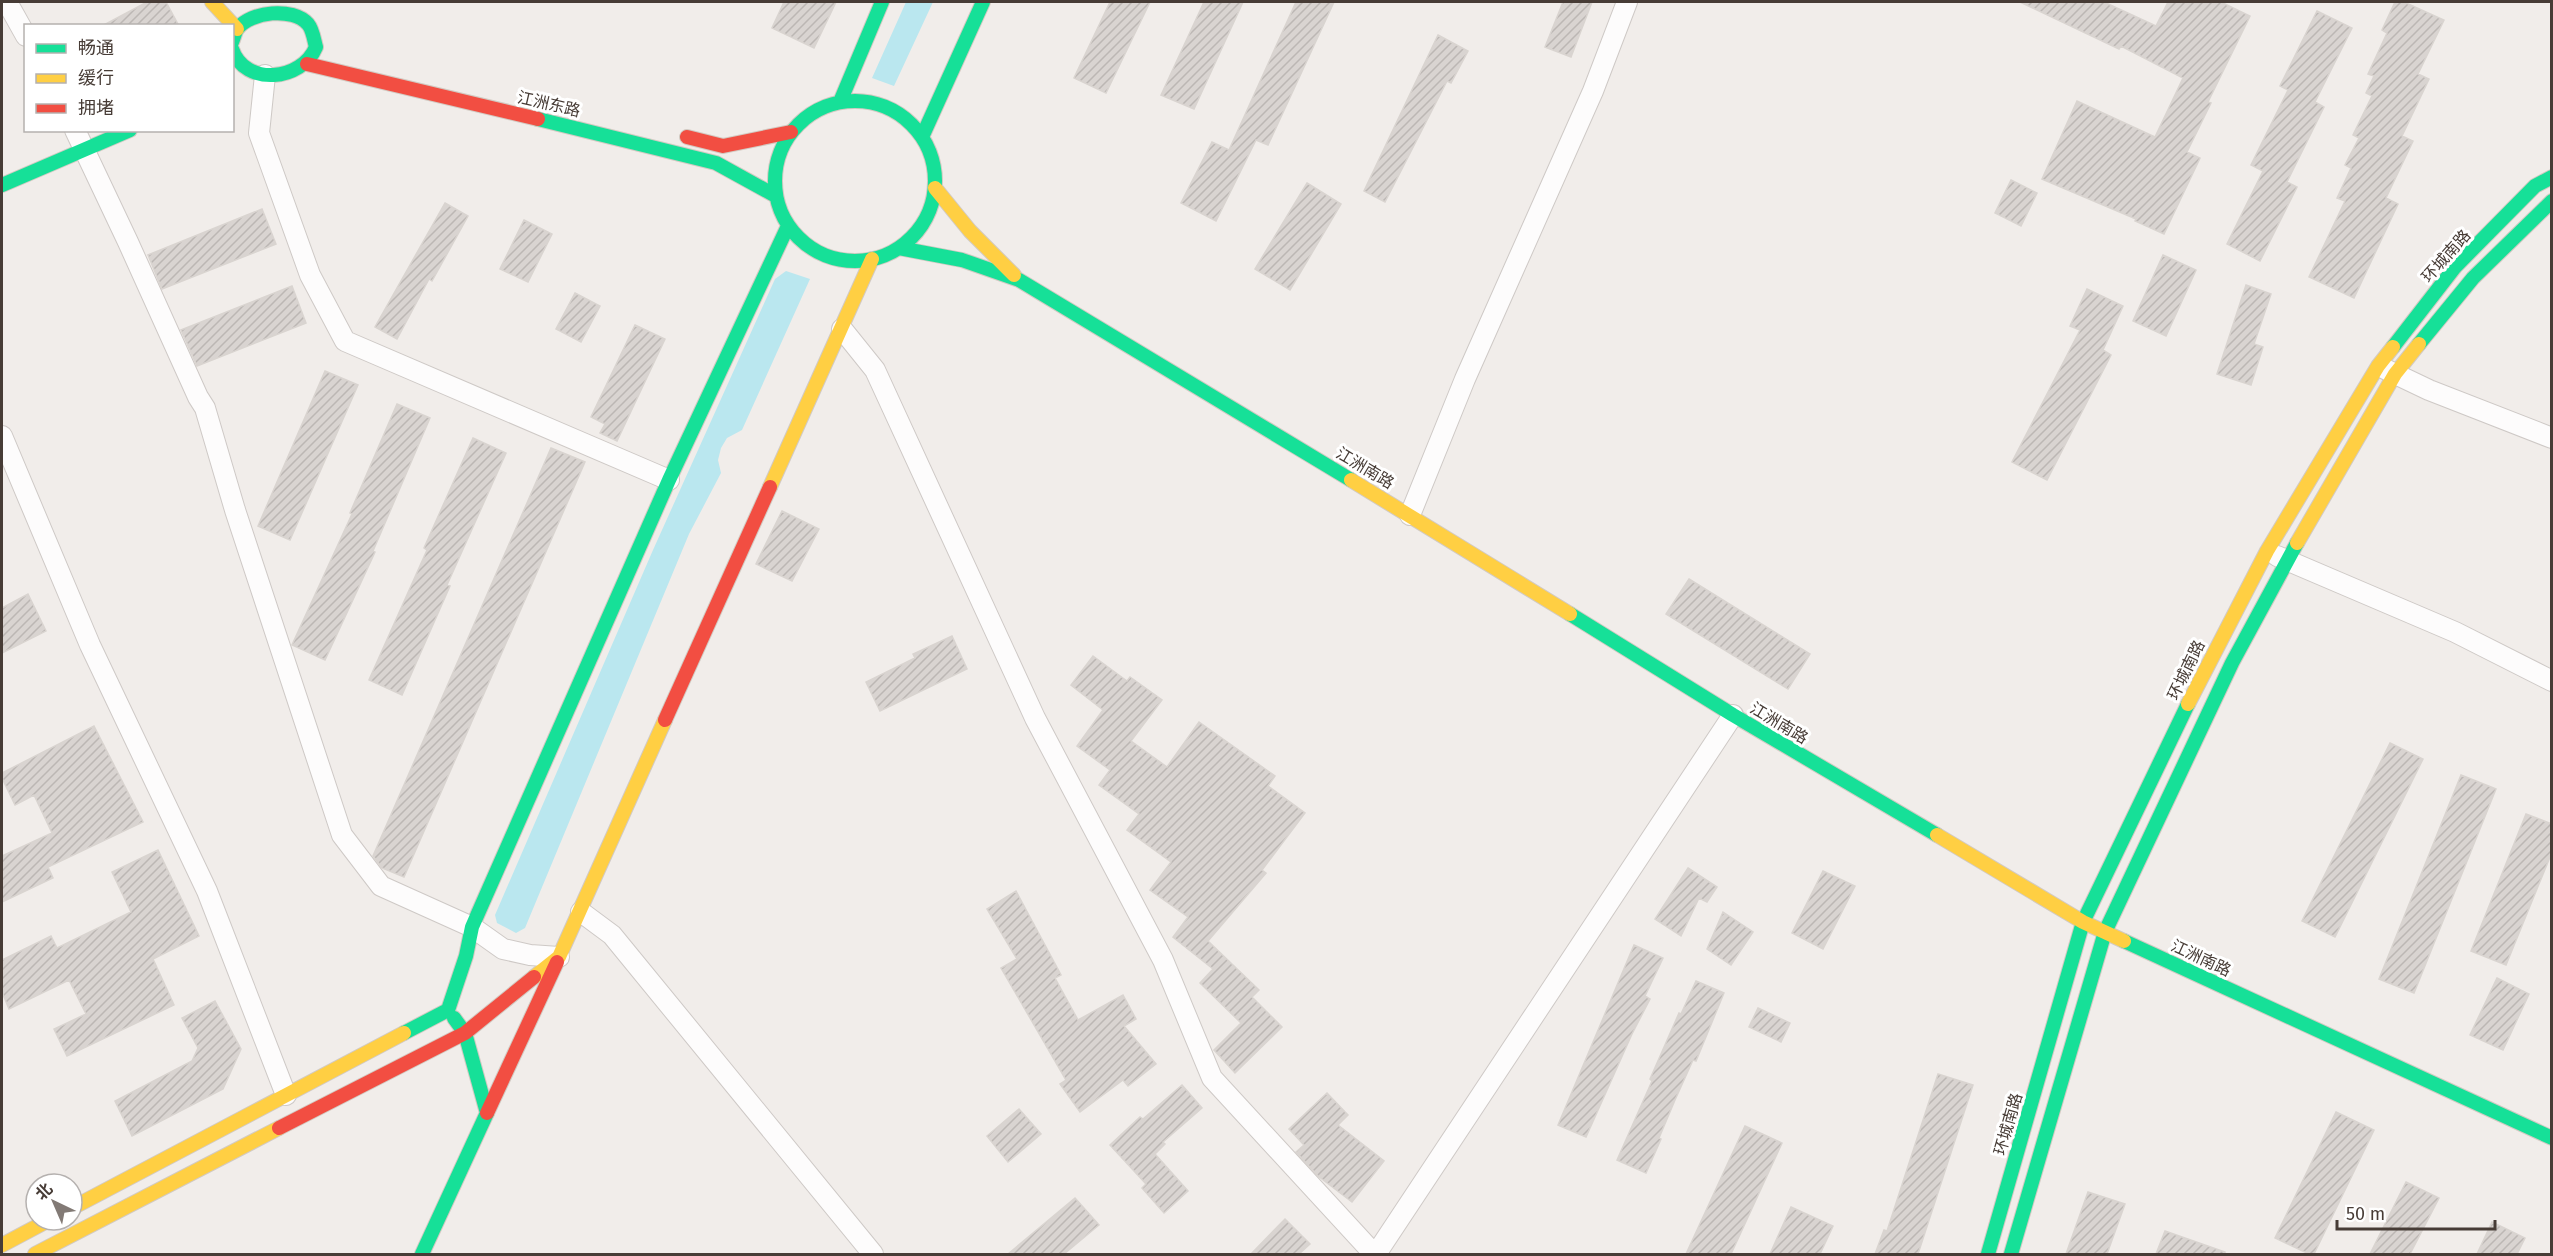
<svg xmlns="http://www.w3.org/2000/svg" width="2553" height="1256" viewBox="0 0 2553 1256" font-family="'Fira Sans','Noto Sans SC',sans-serif">
<style>
.water{fill:#bae7ef}
.building{fill:url(#building-hatch);stroke:#d9d4d0;stroke-width:1.5}
.lines{fill:none;stroke-linecap:round;stroke-linejoin:round}
.street-casing{stroke:#cec9c6;stroke-width:22}
.fast-casing{stroke:#d2cac2;stroke-width:16}
.slow-casing{stroke:#d2cac2;stroke-width:16}
.jam-casing{stroke:#d2cac2;stroke-width:16}
.street{stroke:#fdfcfc;stroke-width:20}
.fast{stroke:#16e098;stroke-width:14}
.slow{stroke:#ffcf43;stroke-width:14}
.jam{stroke:#f24e42;stroke-width:14}
.labels{text-anchor:middle;dominant-baseline:central;stroke-width:6;stroke-linejoin:round;paint-order:stroke}
.street-label{font-size:16px;fill:#473c36;stroke:#fff}
</style>
<defs>
<pattern id="building-hatch" width="6" height="6" patternUnits="userSpaceOnUse" patternTransform="scale(1.5)"><rect width="6" height="6" fill="#d9d4d1"/><path d="M-1 1l2-2M0 6l6-6M5 7l2-2" fill="none" stroke="#bcb7b4"/></pattern>
</defs>
<rect width="100%" height="100%" fill="#f1edea"/>
<path class="water" d="M 906,2 L 933,2 L 894,86 L 872,78 Z
M 786,271 L 810,279 L 742,430 L 727,438 L 721,448 L 718,460 L 721,473 L 689,534 L 525,928 L 516,933 L 497,923 L 495,915 L 653,550 L 775,279 Z"/>
<path class="building" d="M 147,2 L 166,2 L 179,26 L 102,26 Z
M 784,2 L 836,2 L 814,48 L 772,28 Z
M 1110,2 L 1150,2 L 1106,93 L 1074,78 Z
M 1204,2 L 1243,2 L 1194,109 L 1161,95 Z
M 1296,2 L 1334,2 L 1268,145 L 1256,140 L 1216,221 L 1181,203 L 1212,142 L 1229,150 Z
M 1563,2 L 1592,2 L 1571,57 L 1545,47 Z
M 2020,2 L 2104,2 L 2156,26 L 2168,2 L 2221,2 L 2250,16 L 2208,102 L 2211,103 L 2187,152 L 2200,158 L 2164,234 L 2135,221 L 2136,219 L 2042,179 L 2077,101 L 2155,137 L 2183,78 L 2121,46 L 2119,49 Z
M 2395,2 L 2404,2 L 2444,20 L 2418,74 L 2429,79 L 2402,136 L 2413,141 L 2386,198 L 2398,204 L 2354,298 L 2309,277 L 2345,201 L 2337,198 L 2351,168 L 2345,165 L 2359,138 L 2353,135 L 2372,96 L 2366,93 L 2374,76 L 2368,74 L 2387,33 L 2382,30 Z
M 2317,11 L 2352,28 L 2315,102 L 2324,107 L 2287,182 L 2297,187 L 2260,261 L 2227,244 L 2263,171 L 2251,165 L 2288,90 L 2280,86 Z
M 1438,35 L 1468,51 L 1451,83 L 1447,81 L 1385,202 L 1364,191 Z
M 2011,180 L 2037,193 L 2021,226 L 1995,213 Z
M 1307,183 L 1341,204 L 1290,290 L 1255,269 Z
M 445,203 L 468,216 L 432,281 L 429,279 L 397,339 L 375,327 Z
M 262,209 L 276,244 L 162,289 L 148,255 Z
M 524,220 L 552,234 L 528,282 L 500,269 Z
M 2163,255 L 2196,270 L 2166,336 L 2133,321 Z
M 2246,285 L 2271,294 L 2254,344 L 2263,347 L 2251,385 L 2217,374 Z
M 292,286 L 306,323 L 197,366 L 181,330 Z
M 2087,289 L 2123,306 L 2103,350 L 2111,355 L 2047,480 L 2012,462 L 2080,330 L 2070,326 Z
M 575,293 L 600,306 L 581,342 L 556,329 Z
M 635,325 L 665,339 L 617,441 L 600,433 L 605,424 L 591,417 Z
M 325,371 L 358,385 L 290,540 L 258,526 Z
M 397,404 L 430,418 L 373,551 L 375,552 L 325,660 L 292,645 L 352,514 L 350,513 Z
M 473,438 L 506,453 L 447,585 L 450,586 L 402,695 L 369,680 L 427,550 L 424,548 Z
M 551,448 L 585,462 L 404,877 L 382,868 L 373,856 Z
M 782,511 L 819,529 L 792,581 L 756,564 Z
M 1689,579 L 1810,654 L 1788,689 L 1666,614 Z
M 28,594 L 46,631 L 2,653 L 2,608 Z
M 952,636 L 967,669 L 880,711 L 866,682 L 915,658 L 913,654 Z
M 1093,656 L 1127,681 L 1130,677 L 1162,700 L 1131,741 L 1167,767 L 1199,722 L 1275,776 L 1268,786 L 1305,813 L 1262,870 L 1266,873 L 1208,941 L 1259,990 L 1252,997 L 1282,1027 L 1235,1073 L 1214,1050 L 1241,1023 L 1200,983 L 1213,969 L 1173,937 L 1188,917 L 1150,890 L 1171,862 L 1127,830 L 1139,814 L 1099,785 L 1110,770 L 1077,746 L 1103,710 L 1071,685 Z
M 94,726 L 143,822 L 48,867 L 53,878 L 2,902 L 2,856 L 52,833 L 34,795 L 15,805 L 2,778 L 2,773 Z
M 2390,743 L 2423,759 L 2335,937 L 2302,921 Z
M 2461,775 L 2496,789 L 2414,993 L 2379,979 Z
M 2526,814 L 2552,824 L 2552,852 L 2506,965 L 2471,951 Z
M 158,850 L 199,936 L 153,959 L 174,1005 L 67,1056 L 54,1029 L 86,1014 L 69,980 L 9,1009 L 2,992 L 2,960 L 51,936 L 57,948 L 131,912 L 112,872 Z
M 1688,868 L 1717,887 L 1707,902 L 1699,898 L 1681,936 L 1655,919 Z
M 1823,871 L 1855,886 L 1823,949 L 1792,933 Z
M 1016,891 L 1061,975 L 1055,978 L 1078,1020 L 1123,995 L 1136,1019 L 1124,1026 L 1156,1064 L 1128,1086 L 1123,1080 L 1080,1112 L 1060,1084 L 1066,1080 L 1001,968 L 1017,959 L 987,909 Z
M 1723,912 L 1753,932 L 1731,965 L 1707,949 Z
M 1634,945 L 1663,958 L 1645,996 L 1650,999 L 1632,1034 L 1586,1137 L 1558,1125 Z
M 2497,978 L 2529,994 L 2503,1050 L 2470,1035 Z
M 1696,981 L 1724,993 L 1696,1061 L 1693,1060 L 1675,1100 L 1659,1138 L 1661,1139 L 1646,1173 L 1617,1160 L 1652,1081 L 1650,1079 L 1679,1013 L 1681,1014 Z
M 215,1001 L 241,1049 L 223,1089 L 132,1136 L 115,1101 L 192,1061 L 198,1048 L 182,1018 Z
M 1758,1008 L 1790,1023 L 1781,1042 L 1749,1027 Z
M 1938,1074 L 1973,1085 L 1918,1254 L 1875,1254 L 1884,1230 L 1887,1231 Z
M 1182,1085 L 1202,1108 L 1163,1142 L 1165,1144 L 1155,1154 L 1188,1191 L 1164,1213 L 1142,1188 L 1146,1184 L 1110,1145 L 1140,1117 L 1143,1119 Z
M 1327,1093 L 1348,1115 L 1338,1125 L 1384,1161 L 1352,1202 L 1318,1176 L 1296,1152 L 1304,1145 L 1289,1129 Z
M 1019,1109 L 1041,1134 L 1008,1162 L 987,1136 Z
M 2336,1112 L 2374,1130 L 2314,1254 L 2309,1254 L 2275,1238 Z
M 1745,1126 L 1782,1143 L 1731,1254 L 1686,1254 Z
M 2406,1182 L 2439,1198 L 2410,1254 L 2370,1254 Z
M 2088,1192 L 2125,1204 L 2107,1254 L 2066,1254 Z
M 1075,1198 L 1099,1225 L 1064,1254 L 1008,1254 Z
M 1791,1207 L 1833,1226 L 1820,1254 L 1770,1254 Z
M 1285,1219 L 1310,1244 L 1299,1254 L 1251,1254 Z
M 2492,1222 L 2525,1238 L 2517,1254 L 2477,1254 Z
M 2165,1231 L 2225,1252 L 2225,1254 L 2156,1254 Z"/>
<g class="lines">
<g class="street-casing">
<path id="street" d="M 7,2 L 26,36
M 265,75 L 259,133 L 310,275 L 345,341 L 669,480
M 75,130 L 128,242 L 198,397 L 205,408 L 235,510 L 342,835 L 381,886 L 472,927 L 503,949 L 530,955 L 559,957
M 842,329 L 875,370 L 1035,718 L 1163,960 L 1212,1078 L 1374,1254
M 2385,369 L 2429,390 L 2552,438
M 2,436 L 90,645 L 207,891 L 286,1095
M 1410,515 L 1465,379 L 1593,91 L 1627,2
M 2277,556 L 2455,632 L 2552,681
M 581,912 L 612,935 L 873,1254
M 1376,1254 L 1733,715"/>
</g>
<g class="fast-casing">
<path id="fast" d="M 232,42 C 234,38 235,32 237,29 C 251,11 293,7 308,24 C 313,30 314,40 316,47 C 302,81 245,87 232,49
M775 181a80 80 0 1 1 160 0a80 80 0 1 1-160 0Z
M 840,102 L 882,2
M 538,119 L 716,163 L 776,196
M 922,137 L 983,2
M 2,185 L 130,130
M 899,248 L 962,260 L 1019,280 L 1351,480
M 2419,344 L 2473,278 L 2552,201
M 2393,347 L 2455,267 L 2535,186 L 2552,177
M 1570,614 L 1733,715 L 1937,835
M 2124,941 L 2552,1138
M 404,1033 L 448,1010 L 466,956 L 472,927 L 669,480 L 788,226
M 422,1254 L 487,1113 L 465,1033 L 454,1018
M 1988,1254 L 2083,922 L 2188,704
M 2011,1254 L 2105,932 L 2232,663 L 2297,543"/>
</g>
<g class="slow-casing">
<path id="slow" d="M 212,2 L 237,29
M 935,188 L 970,231 L 1014,275
M 1351,480 L 1570,614
M 770,487 L 872,259
M 2297,543 L 2395,374 L 2419,344
M 2188,704 L 2267,551 L 2378,366 L 2393,347
M 1937,835 L 2083,922 L 2124,941
M 534,977 L 559,957 L 665,720
M 72,1208 L 404,1033
M 2,1245 L 49,1220
M 35,1254 L 279,1128"/>
</g>
<g class="jam-casing">
<path id="jam" d="M 307,64 L 538,119
M 687,137 L 723,146 L 791,132
M 665,720 L 770,487
M 487,1113 L 557,962
M 279,1128 L 465,1033 L 534,977"/>
</g>
<use href="#street" class="street"/>
<use href="#fast" class="fast"/>
<use href="#slow" class="slow"/>
<use href="#jam" class="jam"/>
</g>
<g class="labels">
<g class="street-label">
<text transform="translate(549 104) rotate(13)">江洲东路</text>
<text transform="translate(2446 256) rotate(-48)">环城南路</text>
<text transform="translate(1365 468) rotate(31)">江洲南路</text>
<text transform="translate(2186 670) rotate(-64)">环城南路</text>
<text transform="translate(1779 723) rotate(31)">江洲南路</text>
<text transform="translate(2201 958) rotate(25)">江洲南路</text>
<text transform="translate(2008 1124) rotate(-74)">环城南路</text>
</g>
</g>
<rect width="2553" height="1256" fill="none" stroke="#473c36" stroke-width="6"/>
<rect x="24" y="24" width="210" height="108" fill="#ffffff" stroke="#b5b1af" stroke-width="1.5"/>
<rect x="36" y="44" width="30" height="9" fill="#16e098" stroke="#b5b1af" stroke-width="1.5"/>
<text x="78" y="54" font-size="18" fill="#473c36">畅通</text>
<rect x="36" y="74" width="30" height="9" fill="#ffcf43" stroke="#b5b1af" stroke-width="1.5"/>
<text x="78" y="84" font-size="18" fill="#473c36">缓行</text>
<rect x="36" y="104" width="30" height="9" fill="#f24e42" stroke="#b5b1af" stroke-width="1.5"/>
<text x="78" y="114" font-size="18" fill="#473c36">拥堵</text>
<g transform="translate(54 1202) rotate(316)"><circle r="28" fill="#ffffff" stroke="#b5b1af" stroke-width="1.5"/>
<path d="M0-4.5L10 22L0 15L-10 22Z" fill="#827a75"/>
<text y="-9" font-size="16" font-weight="bold" text-anchor="middle" fill="#473c36">北</text>
</g>
<path d="M2337 1220v9h158v-9" fill="none" stroke="#473c36" stroke-width="3"/>
<text x="2346" y="1220" font-size="18" fill="#473c36" stroke="#ffffff" stroke-width="4.5" paint-order="stroke">50 m</text>
</svg>
